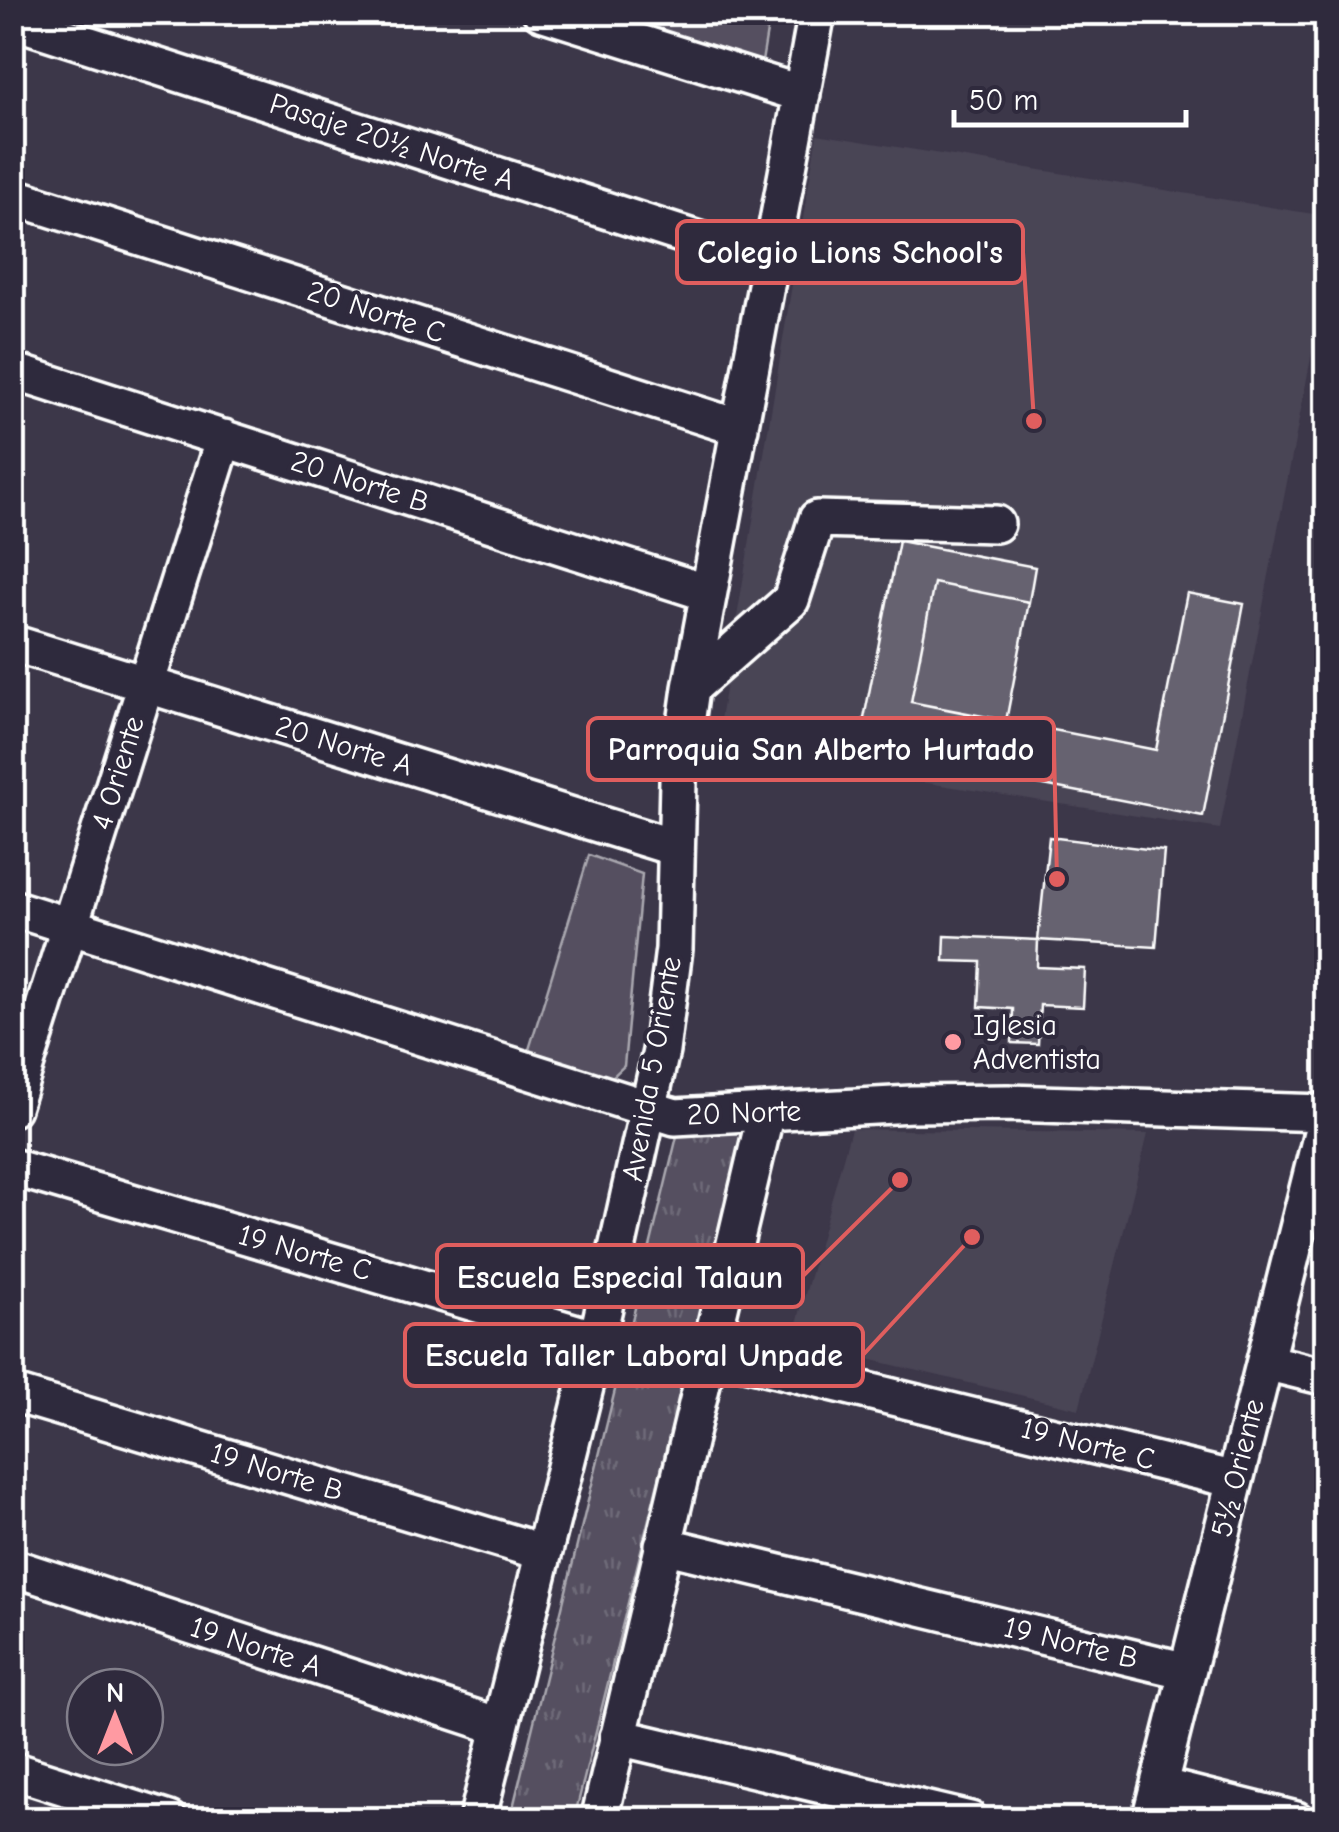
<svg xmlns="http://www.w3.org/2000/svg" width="1339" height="1832" viewBox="0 0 1339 1832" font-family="'Comic Neue',sans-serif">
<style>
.built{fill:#494455}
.grass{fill:url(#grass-tufts);stroke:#aaa8b0;stroke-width:2.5}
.green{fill:#555060;stroke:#aaa8b0;stroke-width:2.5}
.building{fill:#666270;stroke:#fff;stroke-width:2.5}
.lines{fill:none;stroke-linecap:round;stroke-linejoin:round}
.minor-casing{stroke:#fff;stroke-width:42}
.minor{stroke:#2f2a3d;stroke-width:35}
.poi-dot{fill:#ff9aa2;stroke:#2f2a3d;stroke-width:4}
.labels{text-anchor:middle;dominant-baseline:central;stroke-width:8;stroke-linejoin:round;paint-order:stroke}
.street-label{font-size:30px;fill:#fff;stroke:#2f2a3d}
.poi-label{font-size:30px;fill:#fff;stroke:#2f2a3d;text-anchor:start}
.leader{fill:none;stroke:#e05e5e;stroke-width:4}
.callout-dot{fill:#e05e5e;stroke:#2f2a3d;stroke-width:4}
.callout{fill:#2f2a3d;stroke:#e05e5e;stroke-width:4}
.callout-label{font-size:32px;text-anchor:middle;font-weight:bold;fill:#fff}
</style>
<defs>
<pattern id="grass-tufts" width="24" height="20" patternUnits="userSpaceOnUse" patternTransform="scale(2.5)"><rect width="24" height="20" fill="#555060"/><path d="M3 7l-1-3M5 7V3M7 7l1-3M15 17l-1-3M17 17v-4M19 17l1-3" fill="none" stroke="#6e6a78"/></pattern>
</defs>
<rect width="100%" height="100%" fill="#3c3749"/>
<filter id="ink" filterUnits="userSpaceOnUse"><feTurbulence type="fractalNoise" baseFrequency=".01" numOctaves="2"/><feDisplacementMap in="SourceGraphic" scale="20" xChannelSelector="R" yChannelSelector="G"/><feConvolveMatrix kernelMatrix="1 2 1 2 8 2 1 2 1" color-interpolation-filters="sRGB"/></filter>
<g filter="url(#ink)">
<path class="built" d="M 817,134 L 1326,216 L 1326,280 L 1220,829 L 928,783 L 712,768 Z
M 851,1129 L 1148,1134 L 1079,1409 L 792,1341 Z"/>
<path class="grass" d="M 679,1128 L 745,1134 L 574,1819 L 510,1820 Z"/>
<path class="green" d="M 602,13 L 770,13 L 762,62 Z
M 589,855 L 642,874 L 624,1066 L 605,1084 L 527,1056 Z"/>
<path class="building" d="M 899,541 L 1035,567 L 1029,602 L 934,583 L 911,702 L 1156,750 L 1187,593 L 1244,604 L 1203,816 L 858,749 Z
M 934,583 L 1029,602 L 1006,721 L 911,702 Z
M 1049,837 L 1164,851 L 1156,947 L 1038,940 Z
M 945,936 L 1038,940 L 1037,967 L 1085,969 L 1083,1007 L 1040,1005 L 1038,1044 L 1012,1043 L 1013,1009 L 979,1007 L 981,962 L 944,961 Z"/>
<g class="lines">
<g class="minor-casing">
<path id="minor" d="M 541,12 L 802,94
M 12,20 L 771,263
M 12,196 L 740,428
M 12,371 L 708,593
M 12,643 L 676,848
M 691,688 L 791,600 L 817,519 L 996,524
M 12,908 L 675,1117 L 912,1104 L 1008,1103 L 1326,1113
M 12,1108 L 224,438
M 12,1167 L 597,1339
M 707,1352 L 1235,1480
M 1265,1362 L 1326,1377
M 12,1393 L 542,1552
M 663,1545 L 1187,1671
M 12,1567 L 499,1726
M 618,1737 L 970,1820
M 12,1770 L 169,1820
M 1159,1786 L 1296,1820
M 477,1820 L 597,1339 L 661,1051 L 674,949 L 678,781 L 691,688 L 817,12
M 599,1820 L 766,1112
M 1150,1820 L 1326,1117"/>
</g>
<use href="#minor" class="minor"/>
</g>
</g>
<circle class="poi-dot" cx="953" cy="1042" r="10"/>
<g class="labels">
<g class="street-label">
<text transform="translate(392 142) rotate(18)">Pasaje 20½ Norte A</text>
<text transform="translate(376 312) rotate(18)">20 Norte C</text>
<text transform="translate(360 482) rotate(18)">20 Norte B</text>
<text transform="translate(344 746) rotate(17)">20 Norte A</text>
<text transform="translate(118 773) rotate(-73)">4 Oriente</text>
<text transform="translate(652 1069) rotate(-80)">Avenida 5 Oriente</text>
<text transform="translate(744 1113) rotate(-2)">20 Norte</text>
<text transform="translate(305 1253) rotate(16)">19 Norte C</text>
<text transform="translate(1088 1444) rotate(14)">19 Norte C</text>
<text transform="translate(1238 1468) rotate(-76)">5½ Oriente</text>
<text transform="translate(277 1472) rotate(17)">19 Norte B</text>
<text transform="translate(1071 1643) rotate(14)">19 Norte B</text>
<text transform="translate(256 1647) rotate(18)">19 Norte A</text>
</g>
<g class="poi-label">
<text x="973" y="1025">Iglesia<tspan x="973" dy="34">Adventista</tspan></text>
</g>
</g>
<path class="leader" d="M1034 421L1023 252M1057 879L1054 749M900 1180L803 1276M972 1237L863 1355"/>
<g class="callout-dot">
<circle cx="1034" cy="421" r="10"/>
<circle cx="1057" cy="879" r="10"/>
<circle cx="900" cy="1180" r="10"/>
<circle cx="972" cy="1237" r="10"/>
</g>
<g class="callout">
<rect x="677" y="221" width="346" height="62" rx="10"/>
<rect x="588" y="718" width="466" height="62" rx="10"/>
<rect x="437" y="1245" width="366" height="62" rx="10"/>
<rect x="405" y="1324" width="458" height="62" rx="10"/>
</g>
<g class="callout-label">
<text x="850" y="263">Colegio Lions School's</text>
<text x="821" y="760">Parroquia San Alberto Hurtado</text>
<text x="620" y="1288">Escuela Especial Talaun</text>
<text x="634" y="1366">Escuela Taller Laboral Unpade</text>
</g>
<rect width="1339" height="1832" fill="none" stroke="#2f2a3d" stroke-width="50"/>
<rect x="25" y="25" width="1289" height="1782" fill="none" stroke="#fff" stroke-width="4" filter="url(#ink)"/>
<g transform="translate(115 1717)"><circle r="48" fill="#2f2a3d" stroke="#827f8b" stroke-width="2.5"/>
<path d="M0-8L18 38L0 25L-18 38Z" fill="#ff9aa2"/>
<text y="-15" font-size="28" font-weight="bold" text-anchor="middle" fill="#ffffff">N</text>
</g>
<path d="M954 110v15h232v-15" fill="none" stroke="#ffffff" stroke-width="5"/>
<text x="969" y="110" font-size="30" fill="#ffffff" stroke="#2f2a3d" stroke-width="8" paint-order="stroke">50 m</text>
</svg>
